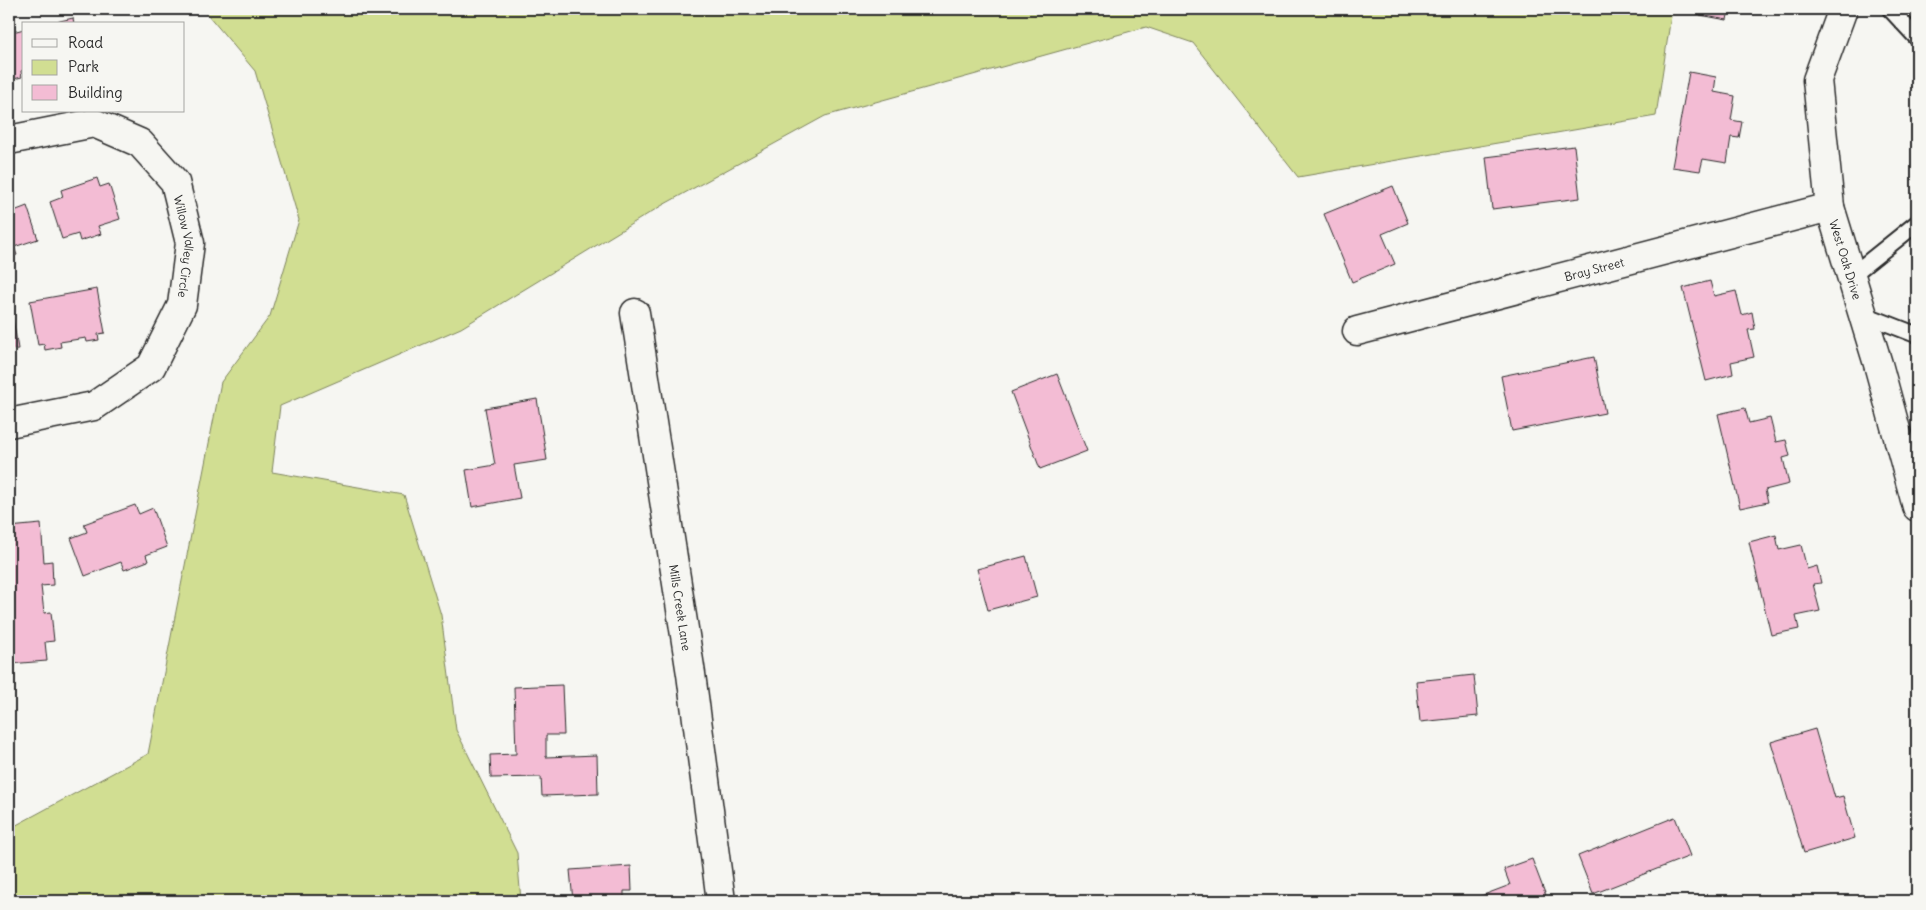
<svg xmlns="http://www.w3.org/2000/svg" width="1926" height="910" viewBox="0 0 1926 910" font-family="Delius,sans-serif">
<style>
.green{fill:#d1de92;stroke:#7e845e}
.building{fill:#f3bcd4;stroke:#2b2b2b}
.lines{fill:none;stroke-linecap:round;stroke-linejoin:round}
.service-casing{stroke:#2b2b2b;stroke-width:19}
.minor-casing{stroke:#2b2b2b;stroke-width:31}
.service{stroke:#f6f6f2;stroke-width:15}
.minor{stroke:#f6f6f2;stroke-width:28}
.labels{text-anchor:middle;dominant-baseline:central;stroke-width:4;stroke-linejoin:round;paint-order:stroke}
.street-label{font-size:12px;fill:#2b2b2b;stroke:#f6f6f2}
</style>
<rect width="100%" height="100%" fill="#f6f6f2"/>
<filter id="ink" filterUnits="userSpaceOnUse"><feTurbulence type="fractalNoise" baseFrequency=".02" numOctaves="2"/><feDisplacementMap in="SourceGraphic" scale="10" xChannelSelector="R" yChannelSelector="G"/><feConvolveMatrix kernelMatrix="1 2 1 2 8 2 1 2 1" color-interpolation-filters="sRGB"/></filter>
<g filter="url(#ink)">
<path class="green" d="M 203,9 L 1672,9 L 1656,116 L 1298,177 L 1193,43 L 1146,27 L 825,116 L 661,206 L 461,328 L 280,406 L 272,472 L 404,495 L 441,615 L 456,730 L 517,853 L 521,901 L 9,901 L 9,829 L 148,754 L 221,382 L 270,316 L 299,220 L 255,71 Z"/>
<path class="building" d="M 1701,9 L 1756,9 L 1755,14 L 1729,10 L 1727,20 L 1700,15 Z
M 73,18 L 74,24 L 47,24 Z
M 24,29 L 24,70 L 21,71 L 22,77 L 9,80 L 9,33 Z
M 1689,72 L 1716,77 L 1714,92 L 1735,96 L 1731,120 L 1742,122 L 1739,138 L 1731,137 L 1727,163 L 1703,159 L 1700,171 L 1672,167 Z
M 1574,146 L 1580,198 L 1492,209 L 1486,157 Z
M 97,178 L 100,187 L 109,184 L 120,219 L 98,226 L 101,234 L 80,241 L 78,234 L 62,239 L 50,202 L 63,197 L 61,190 Z
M 1393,186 L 1408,223 L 1382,234 L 1395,264 L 1352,282 L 1324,214 Z
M 27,206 L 38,239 L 14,247 L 17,255 L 9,257 L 9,213 Z
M 1710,281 L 1714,296 L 1736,291 L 1742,315 L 1752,312 L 1755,329 L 1748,330 L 1754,357 L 1731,362 L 1733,374 L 1706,381 L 1683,288 Z
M 97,289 L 105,333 L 98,334 L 99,340 L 87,342 L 86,338 L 60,342 L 61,347 L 45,350 L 44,344 L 38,345 L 30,301 Z
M 9,318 L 13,318 L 18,349 L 9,350 Z
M 1594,357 L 1605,413 L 1512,431 L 1501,376 Z
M 1057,374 L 1087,451 L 1040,469 L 1011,392 Z
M 537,399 L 547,460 L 514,465 L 520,498 L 472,507 L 466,470 L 495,465 L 485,408 Z
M 1745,408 L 1749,423 L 1770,418 L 1776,442 L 1786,440 L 1790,456 L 1783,458 L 1789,484 L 1765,490 L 1768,502 L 1740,508 L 1718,414 Z
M 135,505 L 139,514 L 153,508 L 167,547 L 146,555 L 148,561 L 124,570 L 121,562 L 85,576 L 71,538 L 87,532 L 84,524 Z
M 41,524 L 44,562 L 52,561 L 53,585 L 41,586 L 44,613 L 51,612 L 54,641 L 45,642 L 47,661 L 9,664 L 9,527 Z
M 1776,535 L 1779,550 L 1801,545 L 1807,569 L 1817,566 L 1821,583 L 1813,584 L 1820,611 L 1796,616 L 1799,629 L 1771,635 L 1749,542 Z
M 1026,556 L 1037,597 L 988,610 L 977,569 Z
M 1474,675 L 1478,716 L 1420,722 L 1416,681 Z
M 562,685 L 564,735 L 546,735 L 546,757 L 597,755 L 598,794 L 542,796 L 541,777 L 491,778 L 490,755 L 516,754 L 514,687 Z
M 1815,729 L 1835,798 L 1843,796 L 1855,838 L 1804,853 L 1771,742 Z
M 1675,817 L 1690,856 L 1593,894 L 1578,856 Z
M 1532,859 L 1548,901 L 1474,901 L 1473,899 L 1510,885 L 1504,869 Z
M 631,866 L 632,891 L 624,891 L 624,901 L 573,901 L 570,870 Z"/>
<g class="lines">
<g class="service-casing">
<path id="service" d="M 1890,9 L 1917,38
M 1851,276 L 1917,223
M 1863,314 L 1917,335"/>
</g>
<g class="minor-casing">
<g id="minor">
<path id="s1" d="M 1843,9 L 1817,80 L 1830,207 L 1878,364 L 1917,507"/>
<path id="s2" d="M 9,140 L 94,123 L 140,143 L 175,182 L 190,243 L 182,305 L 151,367 L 94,406 L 9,423"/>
<path id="s3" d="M 635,313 L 691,674 L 721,901"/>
<path id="s4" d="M 1357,331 L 1830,207"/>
</g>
</g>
<use href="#service" class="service"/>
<use href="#minor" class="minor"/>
</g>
</g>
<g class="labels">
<g class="street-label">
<text stroke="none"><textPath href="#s2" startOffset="255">Willow Valley Circle</textPath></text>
<text stroke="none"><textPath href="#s1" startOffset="258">West Oak Drive</textPath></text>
<text stroke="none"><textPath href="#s4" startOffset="245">Bray Street</textPath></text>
<text stroke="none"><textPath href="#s3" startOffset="298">Mills Creek Lane</textPath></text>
</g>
</g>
<rect width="1926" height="910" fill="none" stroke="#f6f6f2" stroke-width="30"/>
<rect x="15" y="15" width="1896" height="880" fill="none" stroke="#2b2b2b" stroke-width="2" filter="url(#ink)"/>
<rect x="22" y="22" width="162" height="90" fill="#f6f6f2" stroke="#a5a5a2"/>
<rect x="32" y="39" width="25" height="8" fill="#f6f6f2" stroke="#a5a5a2"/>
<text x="68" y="48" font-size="15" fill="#2b2b2b">Road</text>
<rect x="32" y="60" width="25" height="15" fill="#d1de92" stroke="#a5a5a2"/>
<text x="68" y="72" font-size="15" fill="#2b2b2b">Park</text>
<rect x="32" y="85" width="25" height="15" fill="#f3bcd4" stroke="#a5a5a2"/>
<text x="68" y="98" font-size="15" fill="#2b2b2b">Building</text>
</svg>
